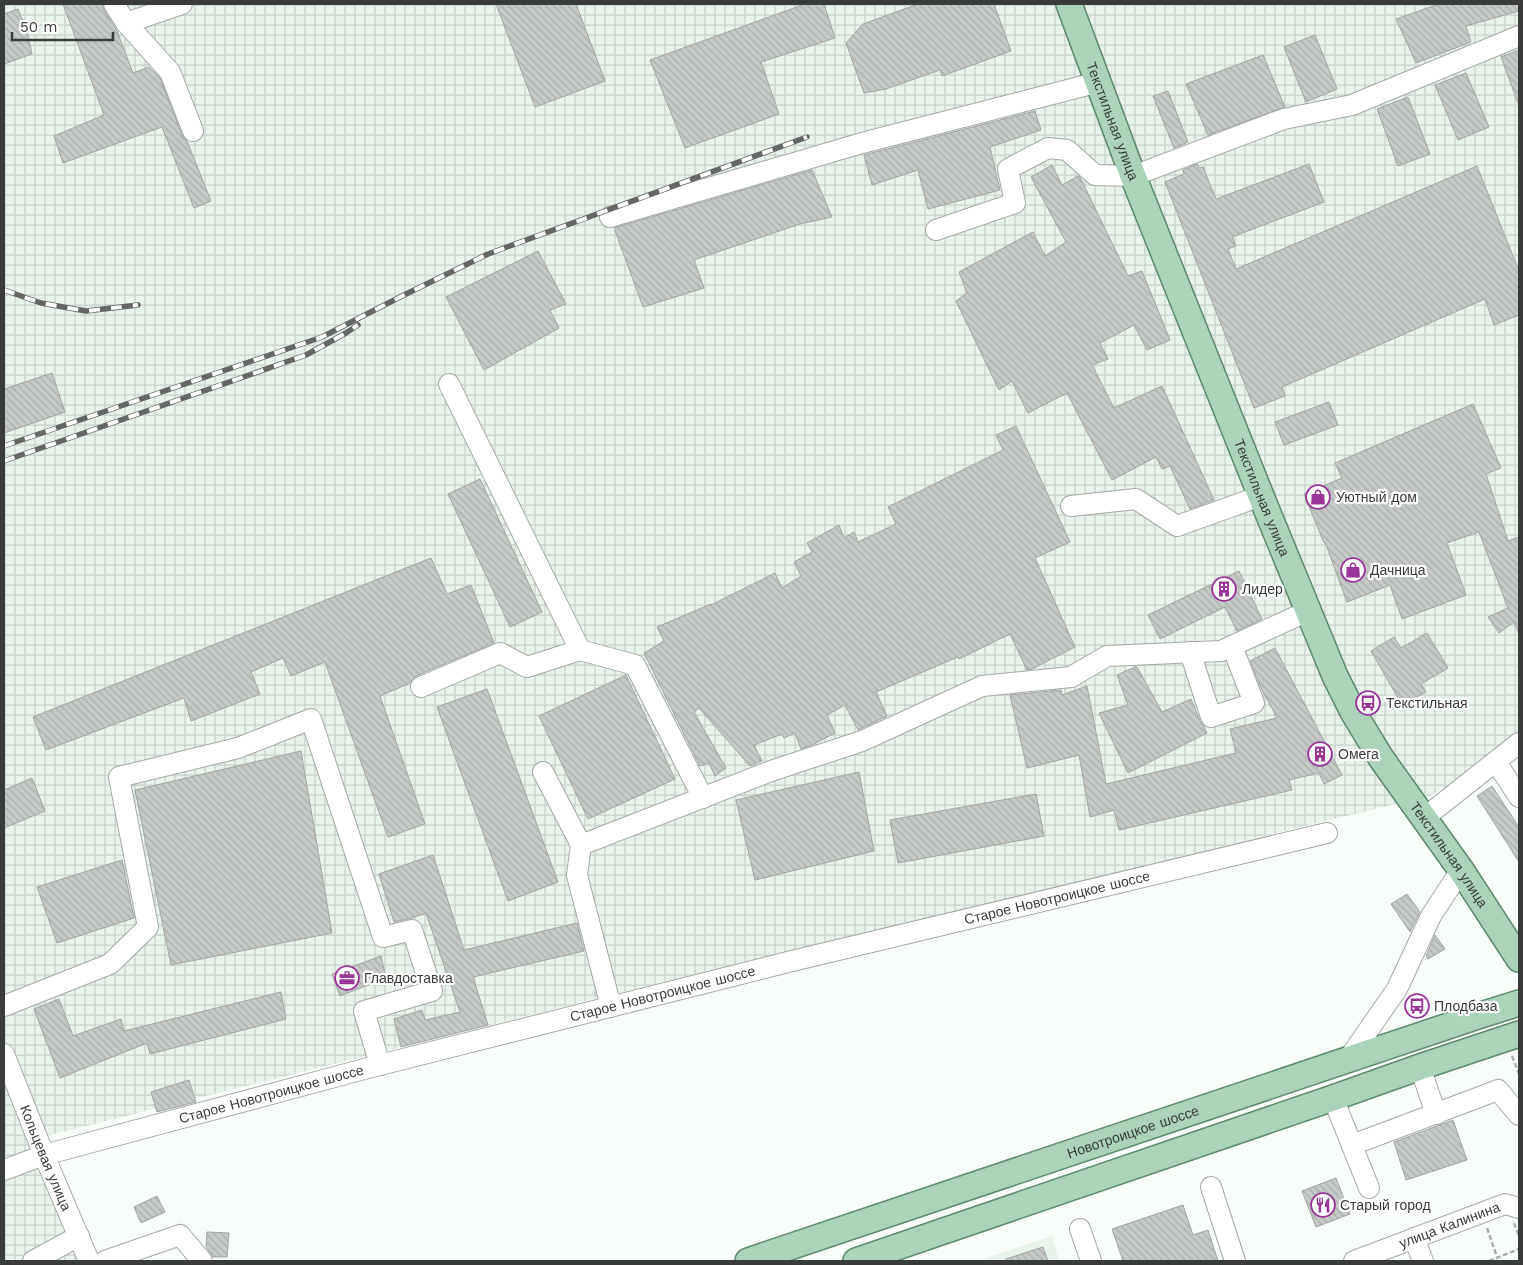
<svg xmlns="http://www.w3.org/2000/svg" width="1523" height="1265" viewBox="0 0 1523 1265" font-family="'Work Sans',sans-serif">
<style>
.built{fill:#e8f3eb}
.industrial{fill:url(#industrial-grid)}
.building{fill:url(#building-back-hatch);stroke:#a2a5a3}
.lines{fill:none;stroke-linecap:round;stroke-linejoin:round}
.minor-casing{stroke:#a5a9a7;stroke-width:22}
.major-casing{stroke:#5e8b6e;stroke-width:28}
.path{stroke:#acb0ad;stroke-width:2.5;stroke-dasharray:5 2.5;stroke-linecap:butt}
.minor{stroke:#fff;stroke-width:20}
.major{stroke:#aad3b9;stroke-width:25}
.rail-casing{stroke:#656766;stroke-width:5.5}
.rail{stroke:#fff;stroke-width:4;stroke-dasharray:11;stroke-linecap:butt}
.labels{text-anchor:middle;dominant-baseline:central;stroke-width:4.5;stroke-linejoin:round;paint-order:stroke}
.street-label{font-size:14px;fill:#3a3c3b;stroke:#fff}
.poi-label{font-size:14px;fill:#3a3c3b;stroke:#fff;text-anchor:start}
</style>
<defs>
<pattern id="industrial-grid" width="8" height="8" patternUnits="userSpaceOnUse" patternTransform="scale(1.25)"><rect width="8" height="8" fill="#e8f3eb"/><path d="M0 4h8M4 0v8" fill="none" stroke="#c8d1ca"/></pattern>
<pattern id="building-back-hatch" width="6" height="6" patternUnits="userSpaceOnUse" patternTransform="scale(1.25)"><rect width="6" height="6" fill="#c6cac7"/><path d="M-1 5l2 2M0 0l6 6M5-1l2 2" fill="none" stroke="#abaeac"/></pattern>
</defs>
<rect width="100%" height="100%" fill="#f9fdfa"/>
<path class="built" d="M 1052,1236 L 1059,1261 L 977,1261 Z"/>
<path class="industrial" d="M 4,4 L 1519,4 L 1519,735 L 1447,792 L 1443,787 L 1433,795 L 610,995 L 46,1136 L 78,1261 L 4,1261 Z"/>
<path class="building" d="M 63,4 L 102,4 L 104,10 L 117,31 L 133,73 L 149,67 L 160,78 L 182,135 L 187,141 L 211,201 L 194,208 L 162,127 L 63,163 L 54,136 L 104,115 Z
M 496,4 L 576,4 L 605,81 L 535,107 Z
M 805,4 L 824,4 L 835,38 L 761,62 L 779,114 L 685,148 L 650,60 Z
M 918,4 L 994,4 L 1011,51 L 942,76 L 940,70 L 886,89 L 864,93 L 846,43 L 863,24 Z
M 1439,4 L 1519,4 L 1519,11 L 1466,26 L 1471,42 L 1416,63 L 1396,19 Z
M 18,9 L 28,35 L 32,54 L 4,64 L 4,14 Z
M 1315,35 L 1337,89 L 1306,102 L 1284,47 Z
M 1519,50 L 1519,102 L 1518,103 L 1501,57 Z
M 1263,55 L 1285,107 L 1208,135 L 1186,84 Z
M 1466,73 L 1489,127 L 1458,140 L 1435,85 Z
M 1168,91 L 1188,142 L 1174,148 L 1153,96 Z
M 1408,97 L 1430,154 L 1398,166 L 1377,109 Z
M 1035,111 L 1041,130 L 990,147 L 1000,190 L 928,209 L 918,170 L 872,185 L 864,155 Z
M 1197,164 L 1199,168 L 1203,167 L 1216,199 L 1309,164 L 1324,202 L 1232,237 L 1236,246 L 1228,249 L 1236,269 L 1477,166 L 1519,271 L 1519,315 L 1494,325 L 1485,299 L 1282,387 L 1285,396 L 1254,408 L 1165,182 L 1184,174 L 1183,170 Z
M 1052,165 L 1062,185 L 1078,176 L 1080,177 L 1128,276 L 1142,271 L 1170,340 L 1147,350 L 1134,325 L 1100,343 L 1108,359 L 1092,365 L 1114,408 L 1162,386 L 1214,500 L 1190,509 L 1170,466 L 1162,469 L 1156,457 L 1112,480 L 1067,393 L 1028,413 L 1012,381 L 999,390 L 956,301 L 967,293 L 959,272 L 1033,232 L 1045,256 L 1066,242 L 1031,177 Z
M 812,170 L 832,217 L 800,224 L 694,260 L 704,288 L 643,307 L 614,228 Z
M 538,251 L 566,304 L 550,310 L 559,328 L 484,370 L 446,297 Z
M 52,373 L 65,412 L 4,433 L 4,389 Z
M 1329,402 L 1338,425 L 1284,445 L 1275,422 Z
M 1473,404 L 1501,468 L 1486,474 L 1508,541 L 1519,537 L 1519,634 L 1514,622 L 1499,633 L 1488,617 L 1508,608 L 1479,532 L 1447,543 L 1466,595 L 1402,619 L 1390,585 L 1347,602 L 1325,542 L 1324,543 L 1304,494 L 1342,478 L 1335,463 Z
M 1016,426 L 1070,542 L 1035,558 L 1075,647 L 1032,669 L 1027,670 L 1010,634 L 959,659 L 958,657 L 876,692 L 887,716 L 858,730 L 845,705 L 827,715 L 835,733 L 814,744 L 801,749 L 795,733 L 784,738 L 782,734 L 754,745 L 762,761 L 750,766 L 699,708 L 694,712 L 726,768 L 715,776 L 709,763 L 700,766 L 644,653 L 664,641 L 657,627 L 711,604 L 711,605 L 775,573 L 782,588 L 801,576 L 794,562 L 812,552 L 807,543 L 839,525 L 844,538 L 854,532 L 858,542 L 896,524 L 888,507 L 1003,450 L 996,435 Z
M 480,479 L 542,612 L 510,627 L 448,494 Z
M 431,558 L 447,594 L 471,585 L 494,643 L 416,676 L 410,683 L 380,696 L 425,824 L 388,837 L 325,662 L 291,676 L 283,658 L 251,672 L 260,694 L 191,721 L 184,698 L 46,750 L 33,717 Z
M 1239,571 L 1262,619 L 1237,631 L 1225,607 L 1160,639 L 1148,615 Z
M 1427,633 L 1448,668 L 1421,684 L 1426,692 L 1402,705 L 1371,651 L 1394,637 L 1401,648 Z
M 1275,648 L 1342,775 L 1324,784 L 1319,773 L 1289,780 L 1292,790 L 1119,830 L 1114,810 L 1090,817 L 1079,755 L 1027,768 L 1010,695 L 1061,690 L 1062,695 L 1087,686 L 1106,784 L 1236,753 L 1230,729 L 1277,718 L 1262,690 L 1250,661 Z
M 1135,667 L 1137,667 L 1162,712 L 1191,699 L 1200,721 L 1207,733 L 1128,773 L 1099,713 L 1128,705 L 1117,675 Z
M 626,675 L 675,779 L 588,819 L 539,716 Z
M 487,689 L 558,882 L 508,901 L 437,707 Z
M 301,751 L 332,933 L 171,965 L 135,790 Z
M 859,772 L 874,851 L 755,880 L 736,800 Z
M 32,778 L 45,811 L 4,828 L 4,790 Z
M 1492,786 L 1519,827 L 1519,862 L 1477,796 Z
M 1036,794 L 1044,836 L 898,863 L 890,820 Z
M 433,855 L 464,950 L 577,923 L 584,951 L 473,977 L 488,1025 L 401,1047 L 394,1019 L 422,1010 L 425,1020 L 460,1012 L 426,913 L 412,918 L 394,922 L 379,874 Z
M 122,860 L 134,918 L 57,943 L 37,887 Z
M 1407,894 L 1420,912 L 1410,932 L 1391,904 Z
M 1435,935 L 1445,949 L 1428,959 L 1426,956 Z
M 381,956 L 386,978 L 340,996 L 332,974 Z
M 281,992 L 286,1019 L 150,1054 L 147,1043 L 60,1078 L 34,1009 L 59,999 L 73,1036 L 121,1019 L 124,1031 Z
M 189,1080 L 196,1102 L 157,1112 L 151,1092 Z
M 1453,1120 L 1467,1160 L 1406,1180 L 1394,1142 Z
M 1336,1178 L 1350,1214 L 1316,1227 L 1302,1191 Z
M 157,1196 L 165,1212 L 141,1223 L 134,1207 Z
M 1183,1205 L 1193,1235 L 1208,1230 L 1218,1261 L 1123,1261 L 1112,1229 Z
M 207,1232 L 229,1233 L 227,1257 L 213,1257 L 206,1247 Z
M 1043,1247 L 1048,1261 L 1006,1261 L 1006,1259 Z"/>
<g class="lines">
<g class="minor-casing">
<g id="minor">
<path d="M 114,4 L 126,23 L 170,72 L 193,131"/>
<path d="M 126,23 L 182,4"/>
<path d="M 610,217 L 862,143 L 1099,82"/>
<path d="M 936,230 L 1015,203 L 1008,169 L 1048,148 L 1067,150 L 1095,175 L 1133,176 L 1284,119 L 1352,105 L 1519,36"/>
<path d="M 449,384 L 580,650 L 635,665 L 703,798"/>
<path d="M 1071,506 L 1136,499 L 1177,526 L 1261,496"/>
<path d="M 1190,652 L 1211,717 L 1254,703 L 1232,646"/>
<path d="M 421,687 L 500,653 L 527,667 L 580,650"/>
<path d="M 1496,762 L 1519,797"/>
<path d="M 543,772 L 581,845 L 771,771 L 862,741 L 982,686 L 1071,677 L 1107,656 L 1221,651 L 1308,611"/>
<path d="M 1424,818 L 1519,743"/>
<path d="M 581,845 L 577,875 L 611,1007"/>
<path d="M 4,1006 L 110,964 L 148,927 L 119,777 L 238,748 L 311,719 L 383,937 L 412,930 L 432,991 L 364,1011 L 380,1065"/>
<path id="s1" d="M 4,1054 L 44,1155 L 89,1261"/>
<path d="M 1347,1061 L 1397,989 L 1431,916 L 1461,870"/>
<path d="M 1420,1067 L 1436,1114"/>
<path d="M 1333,1098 L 1369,1188"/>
<path d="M 1352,1145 L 1498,1090 L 1519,1115"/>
<path id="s2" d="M 4,1170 L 44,1155 L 368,1068 L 792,961 L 1327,833"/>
<path d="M 1211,1187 L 1235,1261"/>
<path d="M 1080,1229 L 1091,1261"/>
<path d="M 1414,1238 L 1423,1261"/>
<path d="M 33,1261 L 79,1236"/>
<path d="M 105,1261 L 180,1235 L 202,1261"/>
<path id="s3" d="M 1354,1261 L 1505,1204 L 1519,1208"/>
</g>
</g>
<g class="major-casing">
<g id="major">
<path id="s4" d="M 1069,4 L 1133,176 L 1261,496 L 1335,676 L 1353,712 L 1381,758 L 1461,870 L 1519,959"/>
<path id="s5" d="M 748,1261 L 1484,1014 L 1519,1003"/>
<path d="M 856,1261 L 1333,1098 L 1420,1067 L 1519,1034"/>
</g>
</g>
<path class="path" d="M 1512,1056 L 1519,1074
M 1514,1223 L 1519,1236
M 1487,1228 L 1497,1257
M 1489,1261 L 1519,1249"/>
<use href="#minor" class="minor"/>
<use href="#major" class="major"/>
<g class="rail-casing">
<path id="rail" d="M 4,290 L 41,303 L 86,311 L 138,305
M 4,446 L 322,337 L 404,295 L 488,254 L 807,137
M 4,461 L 306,355 L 346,333 L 358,325"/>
</g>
<use href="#rail" class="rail"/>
</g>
<defs>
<g id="shop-ring" transform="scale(1.25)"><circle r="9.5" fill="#fff" stroke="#993499" stroke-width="1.5"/><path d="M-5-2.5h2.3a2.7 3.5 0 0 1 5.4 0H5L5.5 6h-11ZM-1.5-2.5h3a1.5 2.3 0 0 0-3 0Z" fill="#993499"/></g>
<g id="building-ring" transform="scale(1.25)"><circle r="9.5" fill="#fff" stroke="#993499" stroke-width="1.5"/><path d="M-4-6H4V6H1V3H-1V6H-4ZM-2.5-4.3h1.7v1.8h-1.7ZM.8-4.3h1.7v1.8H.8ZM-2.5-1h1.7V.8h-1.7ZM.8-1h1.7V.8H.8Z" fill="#993499"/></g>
<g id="bus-ring" transform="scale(1.25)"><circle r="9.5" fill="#fff" stroke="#993499" stroke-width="1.5"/><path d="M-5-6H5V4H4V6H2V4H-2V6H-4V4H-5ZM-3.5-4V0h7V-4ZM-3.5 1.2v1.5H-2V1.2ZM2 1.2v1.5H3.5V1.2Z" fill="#993499"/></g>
<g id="office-ring" transform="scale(1.25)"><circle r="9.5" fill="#fff" stroke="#993499" stroke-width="1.5"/><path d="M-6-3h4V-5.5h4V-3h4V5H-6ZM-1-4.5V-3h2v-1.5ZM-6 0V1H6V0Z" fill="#993499"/></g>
<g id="restaurant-ring" transform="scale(1.25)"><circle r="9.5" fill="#fff" stroke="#993499" stroke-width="1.5"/><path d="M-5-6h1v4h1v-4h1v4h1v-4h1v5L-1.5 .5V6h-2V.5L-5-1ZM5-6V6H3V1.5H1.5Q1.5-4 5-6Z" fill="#993499"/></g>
</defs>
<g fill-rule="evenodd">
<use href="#shop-ring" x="1318" y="497"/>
<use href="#shop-ring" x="1353" y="570"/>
<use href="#building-ring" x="1224" y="589"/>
<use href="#bus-ring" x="1368" y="703"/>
<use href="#building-ring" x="1320" y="754"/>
<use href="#office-ring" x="347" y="978"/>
<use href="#bus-ring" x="1417" y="1006"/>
<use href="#restaurant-ring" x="1323" y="1205"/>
</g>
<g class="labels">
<g class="street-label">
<text stroke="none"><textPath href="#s4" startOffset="125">Текстильная улица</textPath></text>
<text stroke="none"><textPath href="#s4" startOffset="530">Текстильная улица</textPath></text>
<text stroke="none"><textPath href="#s4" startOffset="935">Текстильная улица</textPath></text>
<text stroke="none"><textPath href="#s2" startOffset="1088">Старое Новотроицкое шоссе</textPath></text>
<text stroke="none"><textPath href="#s2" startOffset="682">Старое Новотроицкое шоссе</textPath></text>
<text stroke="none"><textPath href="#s2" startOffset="278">Старое Новотроицкое шоссе</textPath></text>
<text stroke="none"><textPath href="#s5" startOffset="406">Новотроицкое шоссе</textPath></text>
<text stroke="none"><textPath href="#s1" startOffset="112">Кольцевая улица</textPath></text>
<text stroke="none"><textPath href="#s3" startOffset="102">улица Калинина</textPath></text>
</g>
<g class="poi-label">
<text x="1336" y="497">Уютный дом</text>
<text x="1370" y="570">Дачница</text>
<text x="1242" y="589">Лидер</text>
<text x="1386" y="703">Текстильная</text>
<text x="1338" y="754">Омега</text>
<text x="364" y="978">Главдоставка</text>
<text x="1434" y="1006">Плодбаза</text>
<text x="1340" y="1205">Старый город</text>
</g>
</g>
<rect width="1523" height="1265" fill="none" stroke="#3a3c3b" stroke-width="10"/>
<path d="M12 32v8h101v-8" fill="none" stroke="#3a3c3b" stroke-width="2.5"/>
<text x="20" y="32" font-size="15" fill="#3a3c3b" stroke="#ffffff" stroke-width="4" paint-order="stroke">50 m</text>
</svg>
